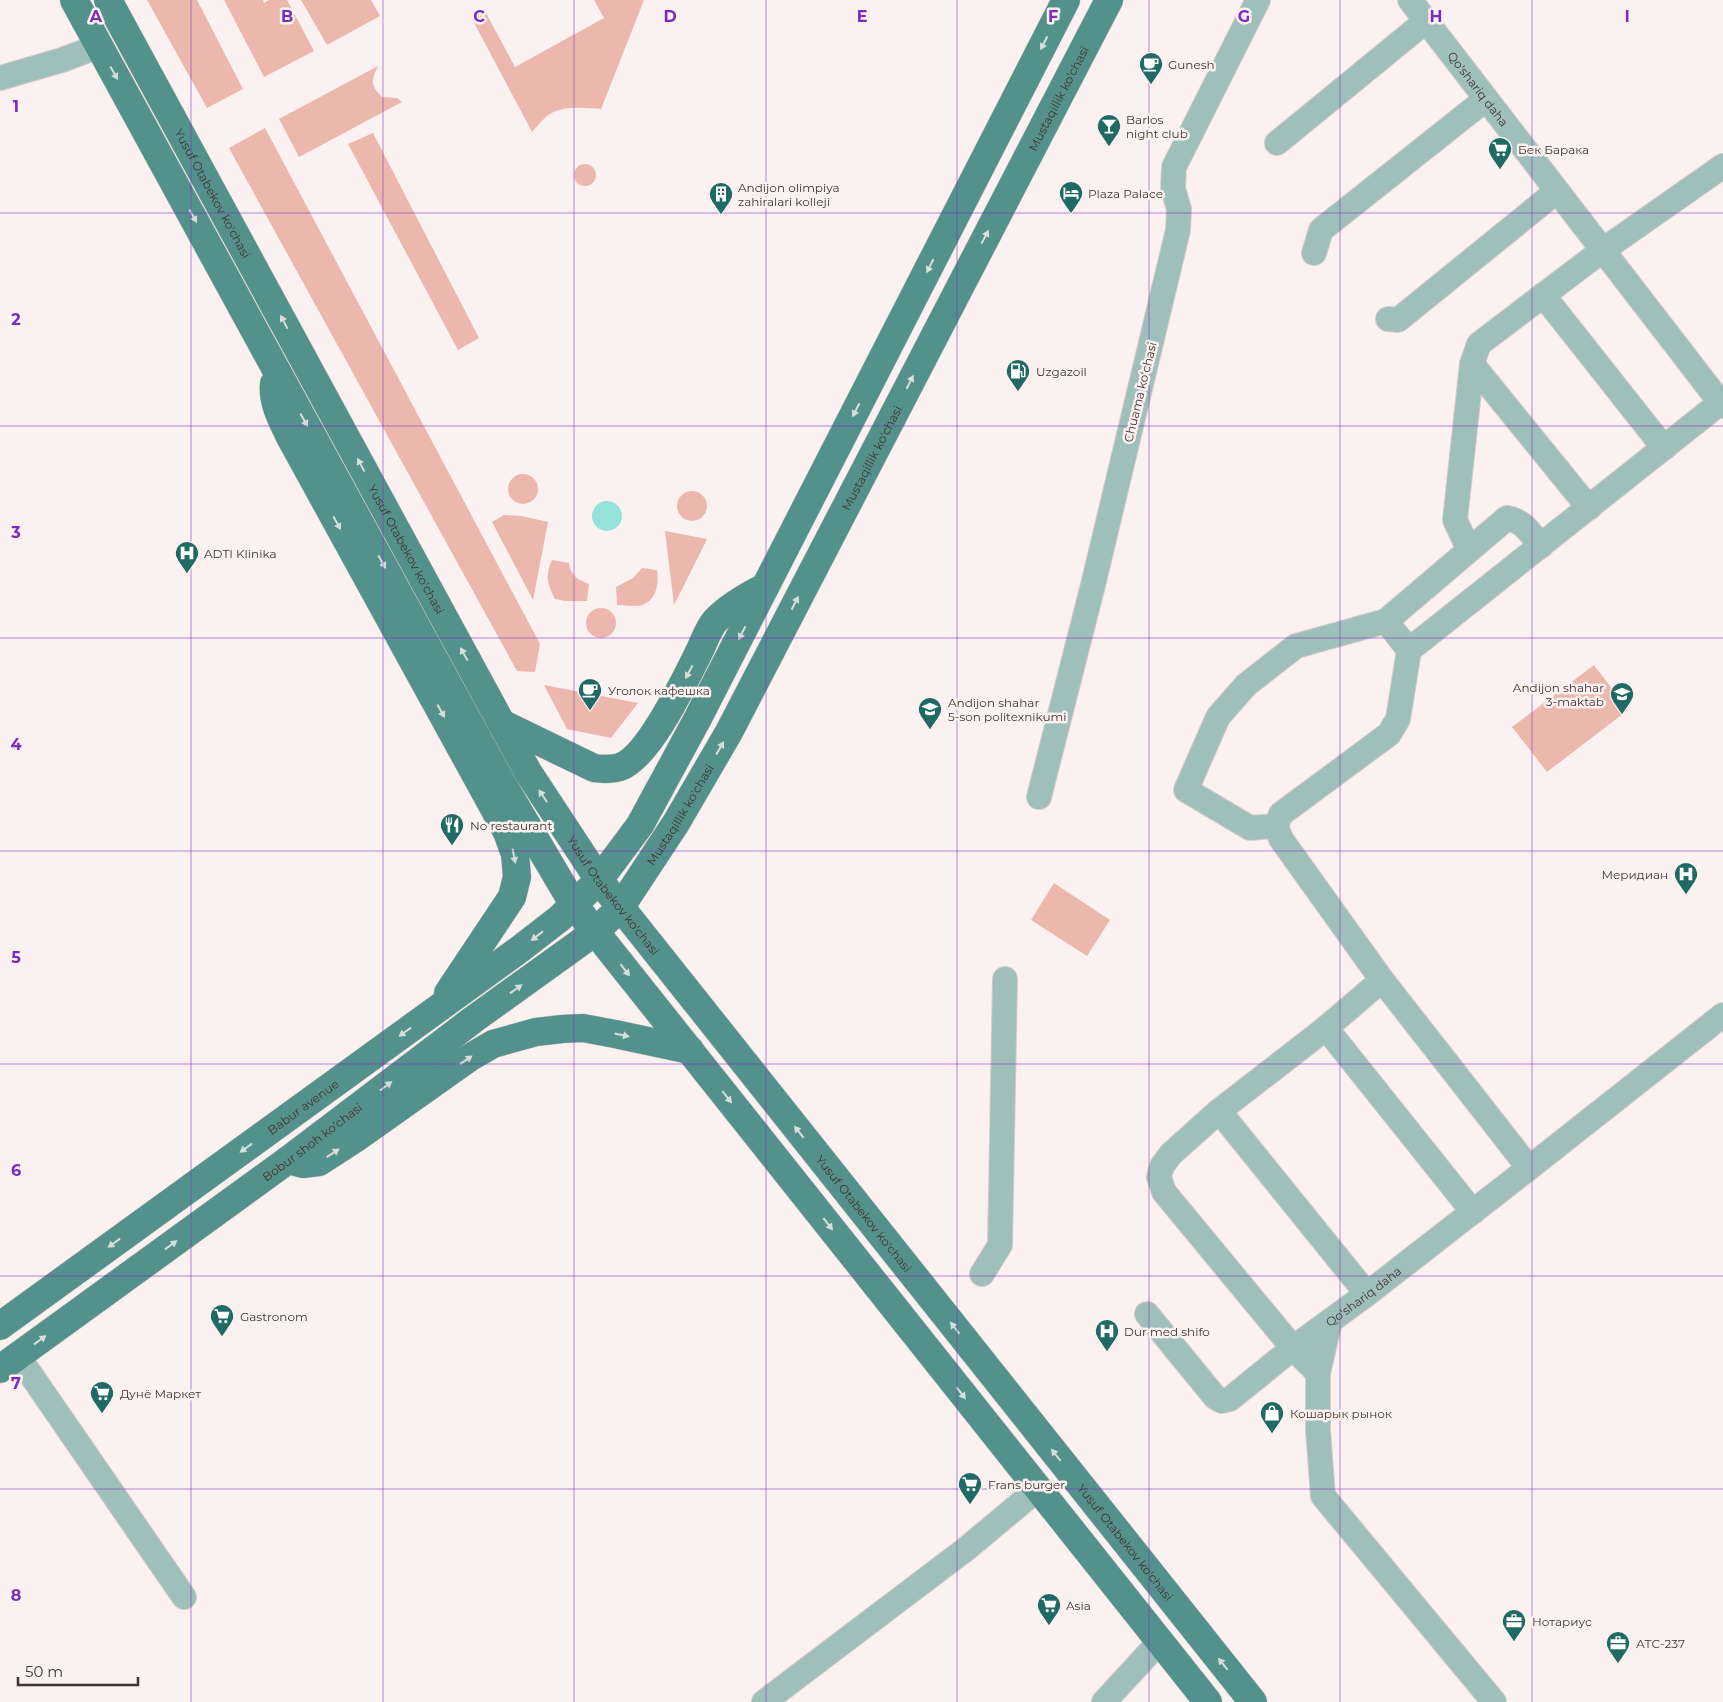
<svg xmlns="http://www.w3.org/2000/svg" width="1723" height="1702" viewBox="0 0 1723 1702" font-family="Montserrat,sans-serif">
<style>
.green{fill:#ecb8ae}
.water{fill:#95e2db}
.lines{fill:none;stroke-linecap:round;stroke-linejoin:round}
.minor-casing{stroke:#d6cbca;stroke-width:26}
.major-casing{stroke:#d6cbca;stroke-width:29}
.minor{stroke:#9fbfbb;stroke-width:24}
.major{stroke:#53918c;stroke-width:28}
.oneway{fill:#d9dedc}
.grid{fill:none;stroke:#7b2cbf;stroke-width:1;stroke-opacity:0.55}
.labels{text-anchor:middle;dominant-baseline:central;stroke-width:5;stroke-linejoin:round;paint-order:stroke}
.poi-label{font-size:12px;fill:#443431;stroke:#faf1f0;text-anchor:start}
.street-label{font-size:12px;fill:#443431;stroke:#faf1f0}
.grid-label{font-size:16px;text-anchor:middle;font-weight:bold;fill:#7b2cbf;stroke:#faf1f0;stroke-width:5;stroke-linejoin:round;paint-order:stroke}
</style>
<rect width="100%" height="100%" fill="#faf1f0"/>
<path class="green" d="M 147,0 L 197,0 L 243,89 L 207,108 Z
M 224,0 L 263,0 L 264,3 L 269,0 L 287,0 L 314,51 L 264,77 Z
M 301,0 L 371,0 L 380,16 L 327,45 Z
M 594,0 L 644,0 L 601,109 C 589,108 568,106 556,111 C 547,114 538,125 532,132 L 472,19 L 486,13 L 515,67 L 604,18 Z
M 378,66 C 371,81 370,85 382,97 L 397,98 L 402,102 L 299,157 L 279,119 Z
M 265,128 L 540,644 L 535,672 L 517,671 L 229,148 Z
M 373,133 L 479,338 L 458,350 L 348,144 Z
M574 175a11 11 0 1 1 22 0a11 11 0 1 1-22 0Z
M508 489a15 15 0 1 1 30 0a15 15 0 1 1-30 0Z
M677 506a15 15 0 1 1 30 0a15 15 0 1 1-30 0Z
M 504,515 L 521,516 L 548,522 L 533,600 L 492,522 Z
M 665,531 L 707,539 L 674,605 Z
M 552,560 L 569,563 C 570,575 578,580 589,584 L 587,601 L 565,601 L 555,599 C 547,583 545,576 552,560 Z
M 642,568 L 657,570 C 659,583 657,600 642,605 C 636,607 625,605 617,605 L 616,587 L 633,578 Z
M586 623a15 15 0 1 1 30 0a15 15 0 1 1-30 0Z
M 1594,665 L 1628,710 L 1547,772 L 1512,727 Z
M 544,685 L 638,703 L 611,738 L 567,729 Z
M 1054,883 L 1110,920 L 1087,956 L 1031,920 Z"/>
<path class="water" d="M592 516a15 15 0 1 1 30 0a15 15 0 1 1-30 0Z"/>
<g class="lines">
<g class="minor-casing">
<g id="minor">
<path id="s1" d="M 1410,0 L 1723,406"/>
<path d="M 0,78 L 62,60 L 99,46"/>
<path d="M 1277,143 L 1426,21"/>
<path d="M 1314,253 L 1321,230 L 1486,99"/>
<path d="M 1543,295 L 1664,448"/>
<path d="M 1388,319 L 1398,320 L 1557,191"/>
<path d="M 1472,364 L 1589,508"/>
<path d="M 1469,550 L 1455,520 L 1472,364 L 1479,344 L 1603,250 L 1723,166"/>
<path d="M 1409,650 L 1386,621 L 1507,518 C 1523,520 1531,534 1541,546"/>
<path d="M 1039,797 L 1093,585 L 1178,230 L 1179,209 L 1173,189 L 1174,167 L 1258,0"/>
<path d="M 1276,826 L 1250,828 L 1186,790 L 1218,717 L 1246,685 L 1296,646 L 1386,621"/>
<path d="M 1326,1028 L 1473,1212"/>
<path d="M 1219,1111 L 1367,1294"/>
<path d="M 1529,1168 L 1382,980 L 1281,839 L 1276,826 L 1281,814 L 1389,734 L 1398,719 L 1409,650 L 1720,403"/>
<path d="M 982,1274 L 1000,1245 L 1005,979"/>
<path id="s2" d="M 1147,1314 L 1215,1397 L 1222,1401 L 1230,1399 L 1293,1348 L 1367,1294 L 1529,1168 L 1723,1015"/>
<path d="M 1330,1321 L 1318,1373 L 1318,1430 L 1323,1496 L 1494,1702"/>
<path d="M 18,1356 L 184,1597"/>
<path d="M 1318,1373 L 1293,1348 L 1164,1192 L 1159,1177 L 1162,1166 L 1171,1154 L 1219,1111 L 1326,1028 L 1382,980"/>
<path d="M 764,1702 L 966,1549 L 1038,1489"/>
<path d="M 1104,1702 L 1160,1641"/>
</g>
</g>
<g class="major-casing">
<g id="major">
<path d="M 74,0 L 503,785 L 574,905 L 1208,1702"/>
<path id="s3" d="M 108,0 L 528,772 L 599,880 L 1253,1702"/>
<path d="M 274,384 C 272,403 282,420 290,437 L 507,832 L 515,854 L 517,877 L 512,897 L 448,993"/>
<path d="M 501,723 L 594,768 C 603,769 611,770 620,767 C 649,757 685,680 699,652 C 704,642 708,629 715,621 C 729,606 747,596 765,587"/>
<path d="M 288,1160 L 303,1164 L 319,1162 L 356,1138 L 469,1058 L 493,1044 L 536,1032 L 562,1029 L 583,1028 L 615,1034 L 690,1050"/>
<path id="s4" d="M 0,1326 L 520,949 L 560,918 L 599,880 L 640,825 L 698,718 L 1066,0"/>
<path id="s5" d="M 0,1369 L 288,1160 L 474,1019 L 595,932 L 620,908 L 676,823 L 729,732 L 1109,0"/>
</g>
</g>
<use href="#minor" class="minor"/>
<use href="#major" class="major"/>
</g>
<defs><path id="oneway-solid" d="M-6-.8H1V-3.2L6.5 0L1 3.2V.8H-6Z" transform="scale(1.25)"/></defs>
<g class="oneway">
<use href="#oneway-solid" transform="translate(1044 43) rotate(117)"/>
<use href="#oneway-solid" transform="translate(114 73) rotate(61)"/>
<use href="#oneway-solid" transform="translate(193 216) rotate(61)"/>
<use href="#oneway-solid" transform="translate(985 237) rotate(-62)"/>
<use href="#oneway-solid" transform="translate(930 266) rotate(117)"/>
<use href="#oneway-solid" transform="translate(284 322) rotate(-118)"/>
<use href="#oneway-solid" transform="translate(910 382) rotate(-63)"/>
<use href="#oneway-solid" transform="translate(856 410) rotate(117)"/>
<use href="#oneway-solid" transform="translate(304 420) rotate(61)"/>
<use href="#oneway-solid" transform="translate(361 465) rotate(-118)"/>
<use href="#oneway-solid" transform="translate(337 523) rotate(61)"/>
<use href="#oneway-solid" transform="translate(382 562) rotate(61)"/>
<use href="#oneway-solid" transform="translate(795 603) rotate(-63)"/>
<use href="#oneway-solid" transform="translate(742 633) rotate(117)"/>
<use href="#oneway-solid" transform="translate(464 654) rotate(-119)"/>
<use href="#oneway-solid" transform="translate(689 672) rotate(118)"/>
<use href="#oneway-solid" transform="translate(441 711) rotate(61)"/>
<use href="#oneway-solid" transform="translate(720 748) rotate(-60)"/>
<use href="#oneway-solid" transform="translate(543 796) rotate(-123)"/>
<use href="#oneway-solid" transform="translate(514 856) rotate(79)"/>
<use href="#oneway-solid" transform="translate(537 936) rotate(142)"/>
<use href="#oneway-solid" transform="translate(625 970) rotate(52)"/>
<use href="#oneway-solid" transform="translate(516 989) rotate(-36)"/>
<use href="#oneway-solid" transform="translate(405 1032) rotate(144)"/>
<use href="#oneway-solid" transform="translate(622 1035) rotate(12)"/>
<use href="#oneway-solid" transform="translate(466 1060) rotate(-34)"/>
<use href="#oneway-solid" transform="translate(386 1086) rotate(-37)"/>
<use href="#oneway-solid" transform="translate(727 1097) rotate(52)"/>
<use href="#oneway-solid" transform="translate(799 1132) rotate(-128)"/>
<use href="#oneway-solid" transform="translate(246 1148) rotate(144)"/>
<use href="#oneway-solid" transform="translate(333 1153) rotate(-33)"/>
<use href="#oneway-solid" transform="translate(828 1224) rotate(52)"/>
<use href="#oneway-solid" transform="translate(114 1243) rotate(144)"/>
<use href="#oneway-solid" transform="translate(171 1245) rotate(-36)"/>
<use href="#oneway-solid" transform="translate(955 1328) rotate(-128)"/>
<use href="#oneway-solid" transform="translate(40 1340) rotate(-36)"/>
<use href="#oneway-solid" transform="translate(961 1393) rotate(52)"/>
<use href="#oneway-solid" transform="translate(1056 1455) rotate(-128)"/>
<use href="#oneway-solid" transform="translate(1223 1664) rotate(-129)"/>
</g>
<path class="grid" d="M 191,0 L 191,1702M 383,0 L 383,1702M 574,0 L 574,1702M 766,0 L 766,1702M 957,0 L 957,1702M 1149,0 L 1149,1702M 1340,0 L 1340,1702M 1532,0 L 1532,1702M 0,213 L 1723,213M 0,426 L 1723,426M 0,638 L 1723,638M 0,851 L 1723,851M 0,1064 L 1723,1064M 0,1276 L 1723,1276M 0,1489 L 1723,1489"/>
<defs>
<g id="cafe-pin" transform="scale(1.25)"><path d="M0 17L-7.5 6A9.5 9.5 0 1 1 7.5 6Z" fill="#1f6a65" stroke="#faf1f0"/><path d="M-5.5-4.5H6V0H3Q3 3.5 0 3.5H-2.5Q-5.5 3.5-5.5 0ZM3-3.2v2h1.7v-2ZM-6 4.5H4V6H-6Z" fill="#fff"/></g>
<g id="bar-pin" transform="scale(1.25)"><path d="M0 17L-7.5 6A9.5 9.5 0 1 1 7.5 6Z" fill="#1f6a65" stroke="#faf1f0"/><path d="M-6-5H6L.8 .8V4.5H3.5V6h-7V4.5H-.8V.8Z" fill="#fff"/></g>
<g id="supermarket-pin" transform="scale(1.25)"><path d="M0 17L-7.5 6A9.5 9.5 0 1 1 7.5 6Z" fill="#1f6a65" stroke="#faf1f0"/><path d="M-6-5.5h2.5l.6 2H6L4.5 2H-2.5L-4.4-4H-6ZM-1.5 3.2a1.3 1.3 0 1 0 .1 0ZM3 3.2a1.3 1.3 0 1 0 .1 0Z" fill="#fff"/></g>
<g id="hotel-pin" transform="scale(1.25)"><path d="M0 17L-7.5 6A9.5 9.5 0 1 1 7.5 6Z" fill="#1f6a65" stroke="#faf1f0"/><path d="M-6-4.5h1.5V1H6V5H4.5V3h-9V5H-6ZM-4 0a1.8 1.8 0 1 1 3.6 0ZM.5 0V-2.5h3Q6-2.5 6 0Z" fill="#fff"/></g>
<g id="building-pin" transform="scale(1.25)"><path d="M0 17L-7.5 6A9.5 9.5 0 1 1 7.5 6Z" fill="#1f6a65" stroke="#faf1f0"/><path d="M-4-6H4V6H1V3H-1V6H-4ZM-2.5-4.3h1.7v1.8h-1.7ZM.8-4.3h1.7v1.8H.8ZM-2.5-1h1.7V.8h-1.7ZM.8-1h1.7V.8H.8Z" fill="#fff"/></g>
<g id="fuel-pin" transform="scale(1.25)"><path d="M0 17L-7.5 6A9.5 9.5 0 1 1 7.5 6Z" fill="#1f6a65" stroke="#faf1f0"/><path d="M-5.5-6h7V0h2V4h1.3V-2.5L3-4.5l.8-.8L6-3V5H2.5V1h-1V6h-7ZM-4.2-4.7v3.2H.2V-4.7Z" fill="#fff"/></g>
<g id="hospital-pin" transform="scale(1.25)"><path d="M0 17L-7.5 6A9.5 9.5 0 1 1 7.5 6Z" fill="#1f6a65" stroke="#faf1f0"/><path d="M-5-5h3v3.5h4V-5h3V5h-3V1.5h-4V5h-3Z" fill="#fff"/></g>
<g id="school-pin" transform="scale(1.25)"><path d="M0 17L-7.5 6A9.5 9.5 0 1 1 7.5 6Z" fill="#1f6a65" stroke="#faf1f0"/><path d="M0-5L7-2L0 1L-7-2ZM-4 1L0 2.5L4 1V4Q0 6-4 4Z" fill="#fff"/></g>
<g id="university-pin" transform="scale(1.25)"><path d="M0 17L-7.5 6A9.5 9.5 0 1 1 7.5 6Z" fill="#1f6a65" stroke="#faf1f0"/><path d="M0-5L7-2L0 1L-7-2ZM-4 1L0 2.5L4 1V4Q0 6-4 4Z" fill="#fff"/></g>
<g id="restaurant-pin" transform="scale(1.25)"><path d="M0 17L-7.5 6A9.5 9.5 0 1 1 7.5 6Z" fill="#1f6a65" stroke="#faf1f0"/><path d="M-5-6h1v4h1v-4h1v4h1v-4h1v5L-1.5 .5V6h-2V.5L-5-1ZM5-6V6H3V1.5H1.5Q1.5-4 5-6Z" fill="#fff"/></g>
<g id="shop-pin" transform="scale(1.25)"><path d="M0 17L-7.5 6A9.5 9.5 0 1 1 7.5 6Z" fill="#1f6a65" stroke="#faf1f0"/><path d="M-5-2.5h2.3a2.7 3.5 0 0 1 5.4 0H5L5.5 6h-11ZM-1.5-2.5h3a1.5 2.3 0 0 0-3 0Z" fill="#fff"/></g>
<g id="office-pin" transform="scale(1.25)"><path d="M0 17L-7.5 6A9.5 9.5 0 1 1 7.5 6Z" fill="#1f6a65" stroke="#faf1f0"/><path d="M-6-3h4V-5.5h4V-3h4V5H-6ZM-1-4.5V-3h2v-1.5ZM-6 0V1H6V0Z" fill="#fff"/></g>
</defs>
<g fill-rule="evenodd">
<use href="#cafe-pin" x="1151" y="64"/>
<use href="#bar-pin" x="1109" y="126"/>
<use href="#supermarket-pin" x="1500" y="149"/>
<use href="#hotel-pin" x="1071" y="193"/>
<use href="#building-pin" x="721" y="194"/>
<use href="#fuel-pin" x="1018" y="371"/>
<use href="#hospital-pin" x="187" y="553"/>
<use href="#cafe-pin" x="590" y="690"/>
<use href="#school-pin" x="1622" y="694"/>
<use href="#university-pin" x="930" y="709"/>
<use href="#restaurant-pin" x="452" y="825"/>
<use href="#hospital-pin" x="1686" y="874"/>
<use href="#supermarket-pin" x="222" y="1316"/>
<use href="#hospital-pin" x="1107" y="1331"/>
<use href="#supermarket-pin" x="102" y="1393"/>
<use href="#shop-pin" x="1272" y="1413"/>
<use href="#supermarket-pin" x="970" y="1484"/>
<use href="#supermarket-pin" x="1049" y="1605"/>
<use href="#office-pin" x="1514" y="1621"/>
<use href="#office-pin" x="1618" y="1643"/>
</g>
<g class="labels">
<g class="poi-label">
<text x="1168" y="64">Gunesh</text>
<text x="1126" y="119">Barlos<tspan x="1126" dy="14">night club</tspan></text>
<text x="1518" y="149">Бек Барака</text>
<text x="738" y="187">Andijon olimpiya<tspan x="738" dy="14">zahiralari kolleji</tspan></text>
<text x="1088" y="193">Plaza Palace</text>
<text x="1036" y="371">Uzgazoil</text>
<text x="204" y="553">ADTI Klinika</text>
<text x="1604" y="687" text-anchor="end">Andijon shahar<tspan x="1604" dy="14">3-maktab</tspan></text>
<text x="608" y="690">Уголок кафешка</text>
<text x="948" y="702">Andijon shahar<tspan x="948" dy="14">5-son politexnikumi</tspan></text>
<text x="470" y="825">No restaurant</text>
<text x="1668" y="874" text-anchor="end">Меридиан</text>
<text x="240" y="1316">Gastronom</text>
<text x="1124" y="1331">Dur med shifo</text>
<text x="120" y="1393">Дунё Маркет</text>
<text x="1290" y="1413">Кошарык рынок</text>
<text x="988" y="1484">Frans burger</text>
<text x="1066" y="1605">Asia</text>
<text x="1532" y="1621">Нотариус</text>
<text x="1636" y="1643">АТС-237</text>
</g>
<g class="street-label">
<text stroke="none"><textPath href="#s1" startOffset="112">Qo'shariq daha</textPath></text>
<text stroke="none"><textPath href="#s5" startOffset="1694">Mustaqillik ko'chasi</textPath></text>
<text stroke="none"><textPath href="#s3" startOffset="220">Yusuf Otabekov ko'chasi</textPath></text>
<text transform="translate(1140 392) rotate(-76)">Chuama koʻchasi</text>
<text stroke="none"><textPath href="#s5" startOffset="1289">Mustaqillik ko'chasi</textPath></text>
<text stroke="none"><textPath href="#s3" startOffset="625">Yusuf Otabekov ko'chasi</textPath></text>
<text stroke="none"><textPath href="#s5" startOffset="884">Mustaqillik ko'chasi</textPath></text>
<text stroke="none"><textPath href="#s3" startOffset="1029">Yusuf Otabekov ko'chasi</textPath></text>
<text stroke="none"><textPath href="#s4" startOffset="374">Babur avenue</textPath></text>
<text stroke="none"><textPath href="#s5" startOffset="386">Bobur shoh ko'chasi</textPath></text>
<text stroke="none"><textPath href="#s3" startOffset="1434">Yusuf Otabekov ko'chasi</textPath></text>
<text stroke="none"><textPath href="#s2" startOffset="292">Qo'shariq daha</textPath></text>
<text stroke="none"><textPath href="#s3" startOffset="1854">Yusuf Otabekov ko'chasi</textPath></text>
</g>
</g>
<g class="grid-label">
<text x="96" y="22">A</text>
<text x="287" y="22">B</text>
<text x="479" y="22">C</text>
<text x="670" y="22">D</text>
<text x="862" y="22">E</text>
<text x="1053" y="22">F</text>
<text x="1244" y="22">G</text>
<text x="1436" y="22">H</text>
<text x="1627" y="22">I</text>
<text x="16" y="112">1</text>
<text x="16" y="325">2</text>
<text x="16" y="538">3</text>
<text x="16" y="750">4</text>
<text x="16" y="963">5</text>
<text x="16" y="1176">6</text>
<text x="16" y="1389">7</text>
<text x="16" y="1601">8</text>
</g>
<path d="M18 1677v8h120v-8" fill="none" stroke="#443431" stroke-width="2.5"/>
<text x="25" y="1677" font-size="15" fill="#443431" stroke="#faf1f0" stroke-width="4" paint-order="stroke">50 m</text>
</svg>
